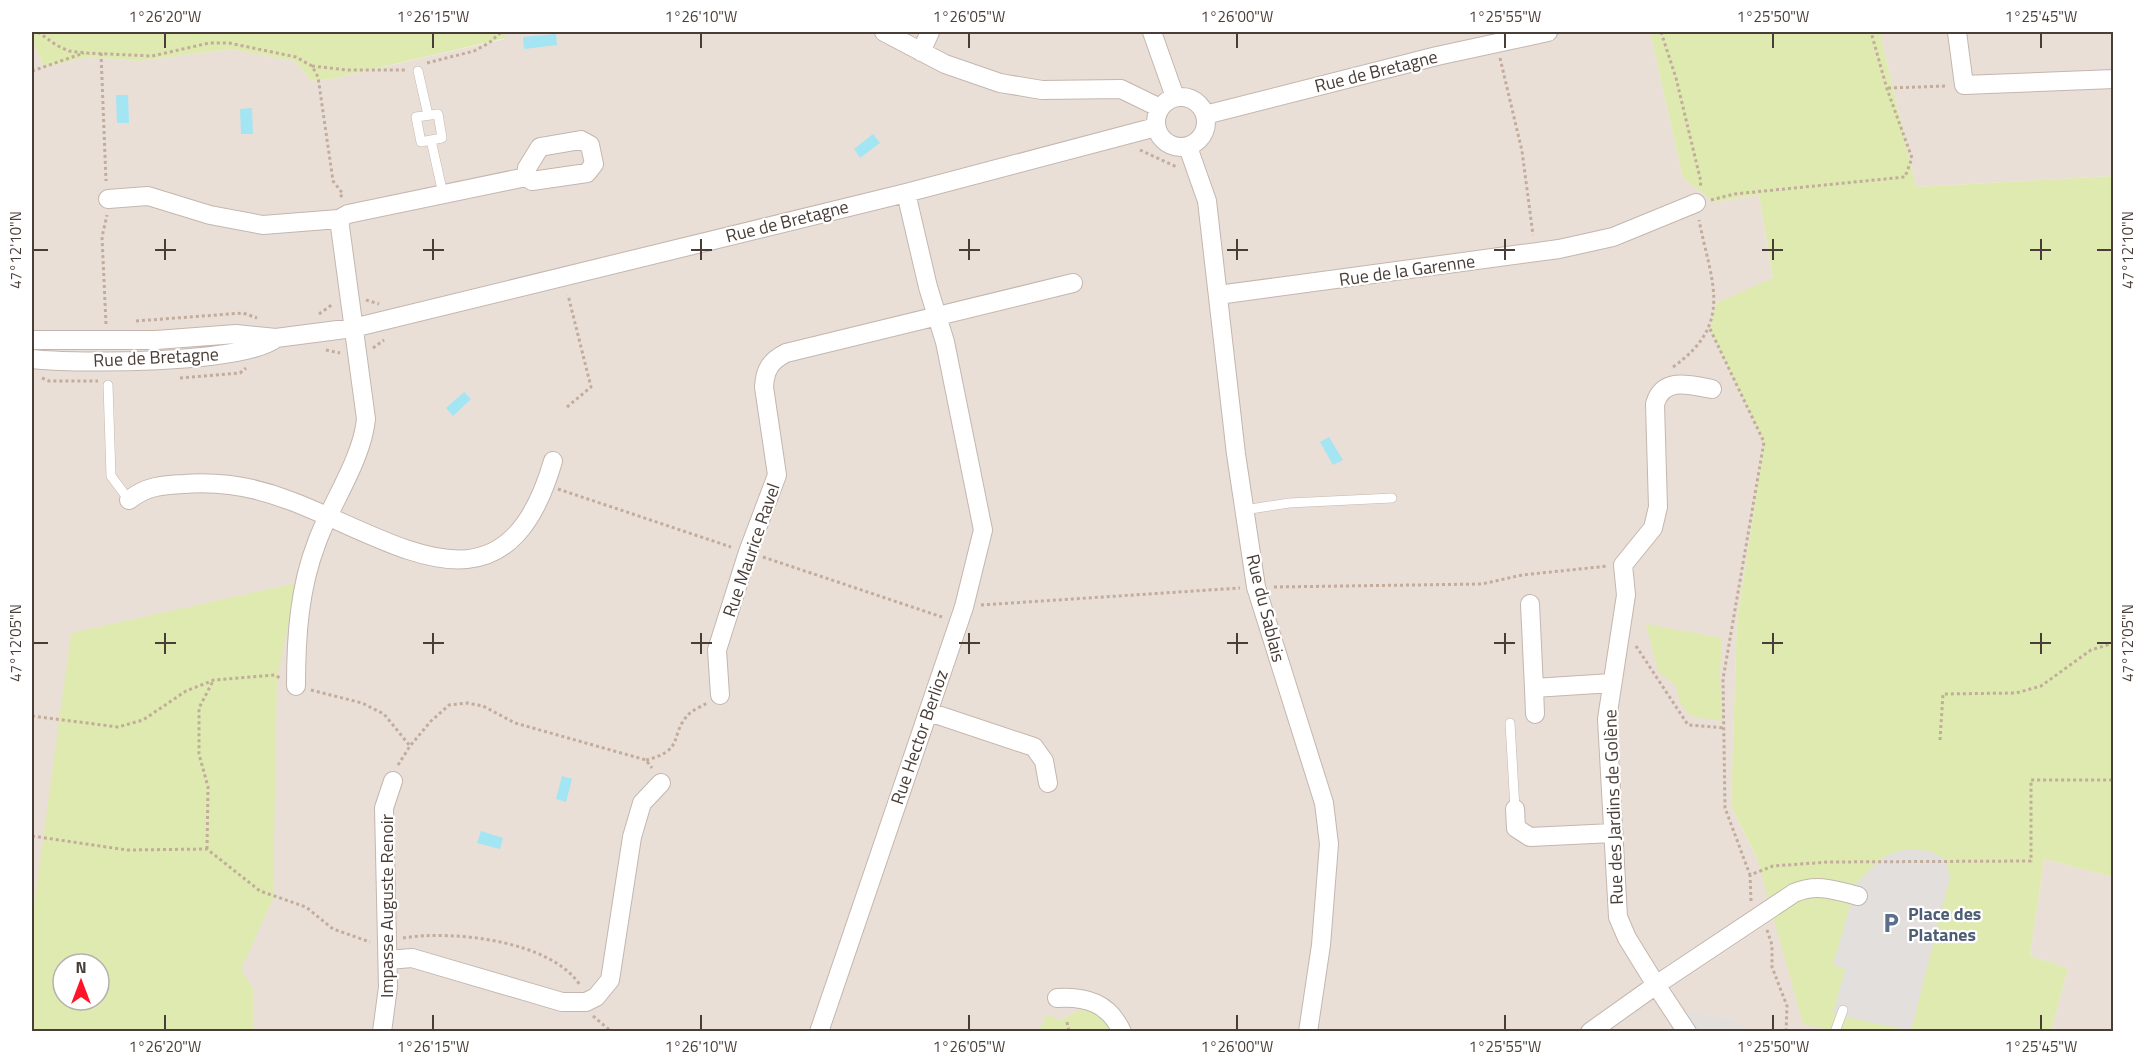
<svg xmlns="http://www.w3.org/2000/svg" width="2145" height="1063" viewBox="0 0 2145 1063" font-family="'Titillium Web',sans-serif">
<style>
.residential{fill:#e9dfd7;fill-rule:evenodd}
.green{fill:#deeab0;fill-rule:evenodd}
.parking{fill:#e3dfdd}
.water{fill:#a4e5f3}
.lines{fill:none;stroke-linecap:round;stroke-linejoin:round}
.lane-casing{stroke:#c4b6ae;stroke-width:10}
.street-casing{stroke:#c4b6ae;stroke-width:20}
.path{stroke:#c3ac9c;stroke-width:3;stroke-dasharray:3 3;stroke-linecap:butt}
.lane{stroke:#fff;stroke-width:9}
.street{stroke:#fff;stroke-width:18}
.ticks{fill:none;stroke:#493d37;stroke-width:2}
.labels{text-anchor:middle;dominant-baseline:central;stroke-width:4.5;stroke-linejoin:round;paint-order:stroke}
.street-label{font-size:18px;fill:#493d37;stroke:#fff}
.service-label{font-size:18px;font-weight:bold;fill:#4e5e75;stroke:#fff;text-anchor:start}
.neatline{fill:none;stroke:#493d37;stroke-width:2}
.ticks-label{font-size:15px;text-anchor:middle;fill:#493d37}
</style>
<rect width="100%" height="100%" fill="#f5eee9"/>
<path class="residential" d="M 504,32 L 1650,32 L 1683,178 L 1714,202 L 1759,195 L 1773,279 L 1716,303 L 1710,329 L 1764,442 L 1737,621 L 1731,806 L 1757,858 L 1768,894 L 1840,1031 L 32,1031 L 32,40 L 44,67 L 89,57 L 138,61 L 230,49 L 295,61 L 312,81 L 331,79 L 505,39 ZM 63,964 L 99,964 L 99,1000 L 63,1000 Z
M 1880,32 L 2113,32 L 2113,176 L 1916,187 Z
M 2044,859 L 2113,877 L 2113,1031 L 2051,1031 L 2068,968 L 2030,956 Z"/>
<path class="green" d="M 32,32 L 504,32 L 506,38 L 331,79 L 312,81 L 295,61 L 230,49 L 138,61 L 89,57 L 44,67 L 32,40 Z
M 1650,32 L 1880,32 L 1916,187 L 2113,176 L 2113,877 L 2044,859 L 2030,956 L 2068,968 L 2051,1031 L 1840,1032 L 1803,1024 L 1757,858 L 1731,806 L 1737,621 L 1764,442 L 1710,329 L 1716,303 L 1773,278 L 1759,195 L 1714,202 L 1683,178 Z
M 297,583 L 277,678 L 273,899 L 241,969 L 253,988 L 253,1031 L 32,1032 L 32,920 L 71,633 ZM 63,964 L 99,964 L 99,1000 L 63,1000 Z
M 1646,624 L 1722,638 L 1720,676 L 1722,721 L 1691,716 L 1680,703 L 1676,686 L 1658,671 Z
M 1079,1010 C 1094,1011 1107,1017 1112,1032 L 1039,1032 L 1046,1015 L 1061,1020 Z"/>
<path class="parking" d="M 1906,849 L 1930,851 L 1945,859 L 1950,877 L 1911,1031 L 1833,1014 L 1845,969 L 1833,965 L 1857,882 L 1884,856 Z
M 1689,1011 L 1732,1020 L 1747,1031 L 1670,1032 L 1671,1023 Z"/>
<path class="water" d="M 556,34 L 557,45 L 524,49 L 523,37 Z
M 116,95 L 128,95 L 129,123 L 117,123 Z
M 252,108 L 253,134 L 241,134 L 240,109 Z
M 873,134 L 880,143 L 860,158 L 854,149 Z
M 464,392 L 471,399 L 453,416 L 446,408 Z
M 1329,437 L 1343,460 L 1333,465 L 1320,442 Z
M 562,776 L 572,779 L 566,802 L 556,799 Z
M 481,831 L 503,838 L 500,849 L 477,843 Z"/>
<g class="lines">
<g class="lane-casing">
<path id="lane" d="M 418,71 L 428,115
M 431,140 L 421,142 L 416,117 L 438,114 L 442,138 L 431,140 L 443,194
M 108,385 L 111,476 L 129,500
M 1244,510 L 1289,503 L 1392,498
M 1510,723 L 1515,809
M 1835,1032 L 1843,1010"/>
</g>
<g class="street-casing">
<path id="street" d="M 884,32 L 945,64 L 1000,83 L 1042,90 L 1121,89 L 1160,108
M 1152,32 L 1175,97
M 1957,32 L 1964,85 L 2114,79
M 921,52 L 930,32
M1156 122a25 25 0 1 1 50 0a25 25 0 1 1-50 0Z
M 1205,115 L 1437,56 L 1548,32
M 1188,147 L 1207,201 L 1236,454 L 1256,587 L 1324,803 L 1329,844 L 1321,945 L 1308,1032
M 108,199 L 148,196 L 210,215 L 263,225 L 339,219 L 348,214 L 526,177 L 532,181 L 587,173 L 594,164 L 590,145 L 581,140 L 540,147 L 527,168 L 526,177
M 1218,295 L 1559,249 L 1613,237 L 1696,203
M 32,340 L 156,340 L 236,334 L 276,338 L 353,328 L 906,193 L 1156,127
M 32,359 C 77,364 241,364 275,339
M 129,500 C 146,486 163,485 184,484 C 220,481 258,488 291,501 C 399,542 505,627 553,461
M 1530,604 L 1534,688 L 1612,683
M 296,686 C 296,638 299,588 317,542 C 331,503 362,460 366,419 L 339,219
M 1534,688 L 1535,714
M 720,695 L 717,650 L 748,552 L 777,475 L 764,387 C 765,370 770,361 786,353 L 1073,283
M 929,712 L 1034,747 L 1044,761 L 1048,783
M 1515,809 L 1516,828 L 1530,837 L 1613,833
M 388,960 L 412,958 L 562,1002 L 586,1002 L 596,997 L 610,980 L 632,837 L 642,803 L 661,783
M 1057,998 C 1086,996 1109,1003 1122,1032
M 382,1032 L 388,987 L 384,808 L 393,781
M 819,1032 L 964,607 L 983,530 L 945,342 L 928,287 L 906,193
M 1590,1032 L 1656,985 L 1627,938 L 1618,917 L 1607,719 L 1626,595 L 1623,565 L 1653,528 L 1658,507 L 1655,404 C 1663,376 1690,385 1712,389
M 1687,1032 L 1656,985 L 1794,893 C 1817,883 1835,890 1858,896"/>
</g>
<path class="path" d="M 38,32 L 56,45 L 69,51 L 86,53 L 152,56 L 209,43 L 229,43 L 296,57 L 312,66 L 318,77 L 333,181 L 343,194 L 339,198
M 1661,32 L 1676,78 L 1701,182 L 1700,187
M 101,53 L 106,181
M 1500,58 L 1522,151 L 1533,235
M 427,63 L 474,51 L 489,43 L 501,32
M 312,66 L 347,70 L 405,70
M 32,71 L 84,53
M 1888,88 L 1947,86
M 1140,150 L 1177,167
M 1711,200 L 1734,194 L 1905,177 L 1912,158 L 1887,89 L 1871,32
M 366,300 L 379,304
M 319,314 L 333,304
M 136,321 L 243,313 L 257,318
M 106,324 L 102,237 L 107,215
M 1710,329 L 1764,442 L 1723,679 L 1725,808 L 1750,875
M 373,348 L 384,340
M 326,350 L 340,353
M 1673,367 C 1735,323 1711,282 1699,220
M 42,378 L 49,381 L 98,381
M 180,378 L 240,373 L 246,368
M 567,407 L 591,387 L 568,295
M 558,489 L 731,547
M 763,557 L 942,617
M 1274,587 L 1482,584 L 1522,575 L 1608,566
M 981,605 L 1240,588
M 1636,646 L 1688,725 L 1724,728
M 311,690 L 362,703 L 384,714 L 410,746
M 32,716 L 118,727 L 143,720 L 186,691 L 214,680 L 275,675 L 280,678
M 1940,740 L 1943,694 L 2016,693 L 2041,686 L 2091,650 L 2114,643
M 646,760 C 687,750 668,734 690,713 C 695,709 702,706 707,703
M 398,765 L 410,746 L 431,721 L 449,705 L 467,703 L 483,706 L 515,723 L 646,760 L 652,768
M 32,836 L 127,850 L 207,849 L 260,891 L 306,907 L 333,929 L 370,942
M 207,849 L 208,787 L 199,754 L 199,708 L 213,681
M 1751,901 L 1750,875 L 1773,866 L 1828,862 L 2031,861 L 2031,780 L 2114,780
M 1767,930 L 1772,945 L 1772,967 L 1787,1006 L 1786,1032
M 403,938 C 452,930 550,940 580,985
M 593,1016 L 612,1032
M 1067,1022 L 1069,1032"/>
<use href="#lane" class="lane"/>
<use href="#street" class="street"/>
</g>
<path class="ticks" d="M 165,33 L 165,48M 433,33 L 433,48M 701,33 L 701,48M 969,33 L 969,48M 1237,33 L 1237,48M 1505,33 L 1505,48M 1773,33 L 1773,48M 2041,33 L 2041,48M 165,239 L 165,260M 433,239 L 433,260M 701,239 L 701,260M 969,239 L 969,260M 1237,239 L 1237,260M 1505,239 L 1505,260M 1773,239 L 1773,260M 2041,239 L 2041,260M 33,250 L 48,250M 155,250 L 176,250M 423,250 L 444,250M 691,250 L 712,250M 959,250 L 980,250M 1227,250 L 1248,250M 1494,250 L 1515,250M 1762,250 L 1783,250M 2030,250 L 2051,250M 2097,250 L 2112,250M 165,633 L 165,654M 433,633 L 433,654M 701,633 L 701,654M 969,633 L 969,654M 1237,633 L 1237,654M 1505,633 L 1505,654M 1773,633 L 1773,654M 2041,633 L 2041,654M 33,643 L 48,643M 155,643 L 176,643M 423,643 L 444,643M 691,643 L 712,643M 959,643 L 980,643M 1227,643 L 1248,643M 1494,643 L 1515,643M 1762,643 L 1783,643M 2030,643 L 2051,643M 2097,643 L 2112,643M 165,1015 L 165,1030M 433,1015 L 433,1030M 701,1015 L 701,1030M 969,1015 L 969,1030M 1237,1015 L 1237,1030M 1505,1015 L 1505,1030M 1773,1015 L 1773,1030M 2041,1015 L 2041,1030"/>
<defs>
<g id="parking-bare" transform="scale(1.62)"><path d="M-3.5-5.5H1a3.5 3.5 0 0 1 0 7H-1V5.5H-3.5ZM-1-3.4V-.6H.8a1.4 1.4 0 0 0 0-2.8Z" fill="#5c6f8a" stroke="#fff" stroke-width="2.5" paint-order="stroke"/></g>
</defs>
<g fill-rule="evenodd">
<use href="#parking-bare" x="1891" y="923"/>
</g>
<g class="labels">
<g class="street-label">
<text transform="translate(1376 71) rotate(-14)">Rue de Bretagne</text>
<text transform="translate(787 221) rotate(-14)">Rue de Bretagne</text>
<text transform="translate(1407 270) rotate(-8)">Rue de la Garenne</text>
<text transform="translate(156 357) rotate(-3)">Rue de Bretagne</text>
<text transform="translate(751 550) rotate(-71)">Rue Maurice Ravel</text>
<text transform="translate(1266 608) rotate(76)">Rue du Sablais</text>
<text transform="translate(919 737) rotate(-71)">Rue Hector Berlioz</text>
<text transform="translate(1613 807) rotate(-92)">Rue des Jardins de Golène</text>
<text transform="translate(386 906) rotate(-90)">Impasse Auguste Renoir</text>
</g>
<g class="service-label">
<text x="1908" y="913">Place des<tspan x="1908" dy="21">Platanes</tspan></text>
</g>
</g>
<rect width="2145" height="1063" fill="none" stroke="#ffffff" stroke-width="66"/>
<g transform="translate(81 982)"><circle r="28" fill="#ffffff" stroke="#b6b1af" stroke-width="1.5"/>
<path d="M0-4.5L10 22L0 15L-10 22Z" fill="#ff152a"/>
<text y="-9" font-size="16" font-weight="bold" text-anchor="middle" fill="#493d37">N</text>
</g>
<rect x="33" y="33" width="2079" height="997" class="neatline"/>
<g class="ticks-label">
<text x="165" y="22">1°26'20"W</text>
<text x="433" y="22">1°26'15"W</text>
<text x="701" y="22">1°26'10"W</text>
<text x="969" y="22">1°26'05"W</text>
<text x="1237" y="22">1°26'00"W</text>
<text x="1505" y="22">1°25'55"W</text>
<text x="1773" y="22">1°25'50"W</text>
<text x="2041" y="22">1°25'45"W</text>
<text transform="translate(16 250) rotate(-90)" y="5">47°12'10"N</text>
<text transform="translate(2128 250) rotate(-90)" y="5">47°12'10"N</text>
<text transform="translate(16 643) rotate(-90)" y="5">47°12'05"N</text>
<text transform="translate(2128 643) rotate(-90)" y="5">47°12'05"N</text>
<text x="165" y="1052">1°26'20"W</text>
<text x="433" y="1052">1°26'15"W</text>
<text x="701" y="1052">1°26'10"W</text>
<text x="969" y="1052">1°26'05"W</text>
<text x="1237" y="1052">1°26'00"W</text>
<text x="1505" y="1052">1°25'55"W</text>
<text x="1773" y="1052">1°25'50"W</text>
<text x="2041" y="1052">1°25'45"W</text>
</g>
</svg>
